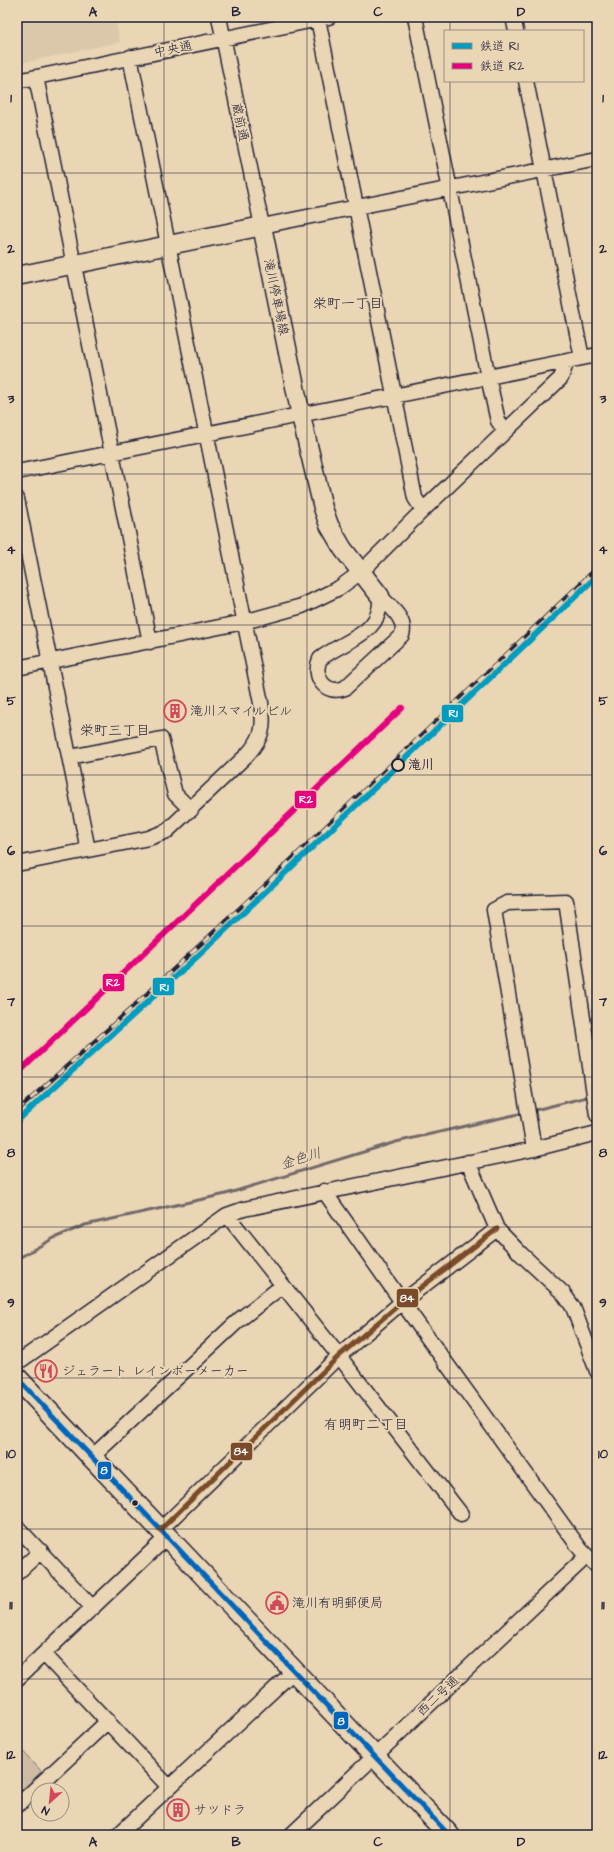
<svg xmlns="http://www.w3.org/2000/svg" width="614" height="1852" viewBox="0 0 614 1852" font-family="'Architects Daughter','Klee One',sans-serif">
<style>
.built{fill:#dbc8ab}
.green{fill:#cdbca3;stroke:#786f6f}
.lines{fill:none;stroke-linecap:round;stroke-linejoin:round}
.stream{stroke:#71696b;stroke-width:3}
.minor-casing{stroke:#22223b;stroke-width:17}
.major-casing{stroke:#22223b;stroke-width:21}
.highway-casing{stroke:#22223b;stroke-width:23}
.minor{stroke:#ead6b4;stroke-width:14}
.major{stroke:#ead6b4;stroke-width:18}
.highway{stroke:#ead6b4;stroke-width:20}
.rail-casing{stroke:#22223b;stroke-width:4.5}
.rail{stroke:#ead6b4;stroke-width:3;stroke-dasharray:9;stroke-linecap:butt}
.bus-1-casing{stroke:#ead6b4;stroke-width:8}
.bus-2-casing{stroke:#ead6b4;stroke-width:8}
.bus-1{stroke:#0065bd;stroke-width:5}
.bus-2{stroke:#7a4b2a;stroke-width:5}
.rail-1-casing{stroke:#ead6b4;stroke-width:9}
.rail-2-casing{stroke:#ead6b4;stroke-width:9}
.rail-1{stroke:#039cbf;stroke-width:6}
.rail-2{stroke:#e5007d;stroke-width:6}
.grid{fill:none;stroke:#22223b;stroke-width:1;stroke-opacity:0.55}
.stop-dot{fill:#ead6b4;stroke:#22223b;stroke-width:2}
.bus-dot{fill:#22223b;stroke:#ead6b4;stroke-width:1.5}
.labels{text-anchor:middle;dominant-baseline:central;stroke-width:4;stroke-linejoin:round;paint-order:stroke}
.street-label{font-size:13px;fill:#22223b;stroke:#ead6b4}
.poi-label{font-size:13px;fill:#22223b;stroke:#ead6b4;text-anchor:start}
.stop-label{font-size:13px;font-weight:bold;fill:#22223b;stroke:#ead6b4;text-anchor:start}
.neighbourhood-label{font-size:14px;fill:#22223b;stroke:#ead6b4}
.water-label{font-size:14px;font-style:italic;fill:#4a4553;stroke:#ead6b4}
.line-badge{stroke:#ead6b4;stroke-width:1.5}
.badge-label{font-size:11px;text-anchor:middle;font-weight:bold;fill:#fff}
.neatline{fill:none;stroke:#22223b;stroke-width:1.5}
.grid-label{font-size:13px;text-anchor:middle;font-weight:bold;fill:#22223b}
</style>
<rect width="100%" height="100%" fill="#ead6b4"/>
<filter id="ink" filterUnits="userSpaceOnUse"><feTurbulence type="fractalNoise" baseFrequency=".025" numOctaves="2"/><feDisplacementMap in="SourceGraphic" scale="8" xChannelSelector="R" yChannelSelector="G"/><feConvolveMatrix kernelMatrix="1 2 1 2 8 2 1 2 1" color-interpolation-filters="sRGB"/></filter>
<g filter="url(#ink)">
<path class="built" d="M 17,17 L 115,17 L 120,42 L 17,64 Z"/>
<path class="green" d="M 17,1745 L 42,1772 L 17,1795 Z"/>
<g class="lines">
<path class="stream" d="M 531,1111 L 591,1096
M 17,1259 L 54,1238 L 85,1225 L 226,1194 L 396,1142 L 523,1113
M 583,1835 L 597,1830"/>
<g class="minor-casing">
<path id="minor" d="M 219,17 L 262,226 L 597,159
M 415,17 L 488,377 L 498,421 L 505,431
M 513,17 L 516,31
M 318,19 L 415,498 L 423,510
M 36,77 L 150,642
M 17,81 L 329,17
M 526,81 L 582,358
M 17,472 L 597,355
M 17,499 L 88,850
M 380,596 C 390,607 407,619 402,635 L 345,688 C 325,696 312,676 320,659 C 345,639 383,635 380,596 Z
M 17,668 L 244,622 L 302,606 L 339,588 L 361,572 L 423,510 L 561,378 L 567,361
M 70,757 L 161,739 L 175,794 L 191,810
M 17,864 L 149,838 L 167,831 L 247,755 C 263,737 265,727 261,703 L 130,57
M 534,1149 L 494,910 L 507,903 L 566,901 L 597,1115
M 468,1162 L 497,1229 L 521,1254 L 563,1293 L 573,1307 L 597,1371
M 324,1191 L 402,1302 L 581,1550 L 597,1566
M 227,1215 L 339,1356 L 461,1514
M 17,1363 L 227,1215 L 244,1209 L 534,1149 L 597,1133
M 92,1457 L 239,1320 L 282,1286
M 17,1527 L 93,1608
M 160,1530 L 339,1356 L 402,1302 L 497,1229
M 17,1573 L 41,1551
M 44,1654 L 169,1787
M 17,1679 L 167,1537
M 17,1806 L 108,1721
M 118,1835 L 294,1671
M 291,1835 L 587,1556"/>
</g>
<g class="major-casing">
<path id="major" d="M 17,276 L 262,226 L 301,416 L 323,508 L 329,525 L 343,549 L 380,596"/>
</g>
<g class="highway-casing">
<path id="highway" d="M 17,1378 L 449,1835"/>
</g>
<use href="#minor" class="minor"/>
<use href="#major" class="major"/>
<use href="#highway" class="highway"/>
<g class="rail-casing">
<path id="rail" d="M 17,1074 L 402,708
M 17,1111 L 134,1006 L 268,882 L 597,568"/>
</g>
<use href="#rail" class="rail"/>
<g class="bus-1-casing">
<path id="bus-1" d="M 17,1378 L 449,1835"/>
</g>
<g class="bus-2-casing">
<path id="bus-2" d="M 160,1530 L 339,1356 L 402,1302 L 497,1229"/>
</g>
<use href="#bus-1" class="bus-1"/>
<use href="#bus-2" class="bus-2"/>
<g class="rail-1-casing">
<path id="rail-1" d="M 17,1121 L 201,953 L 597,576"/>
</g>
<g class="rail-2-casing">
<path id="rail-2" d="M 17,1074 L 402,708"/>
</g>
<use href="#rail-1" class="rail-1"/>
<use href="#rail-2" class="rail-2"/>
</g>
</g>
<path class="grid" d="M 164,17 L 164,1835M 307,17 L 307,1835M 450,17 L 450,31M 450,81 L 450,1835M 17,173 L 597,173M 17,323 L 597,323M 17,474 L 597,474M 17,625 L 597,625M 17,775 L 597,775M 17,926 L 597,926M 17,1077 L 597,1077M 17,1227 L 597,1227M 17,1378 L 597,1378M 17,1529 L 597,1529M 17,1679 L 597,1679"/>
<defs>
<g id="building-ring" transform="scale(1.15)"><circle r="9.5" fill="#ead6b4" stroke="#d1495b" stroke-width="1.5"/><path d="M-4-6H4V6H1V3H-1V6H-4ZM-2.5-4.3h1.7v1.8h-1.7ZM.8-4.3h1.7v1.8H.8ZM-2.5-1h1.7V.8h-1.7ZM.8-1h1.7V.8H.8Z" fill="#d1495b"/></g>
<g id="restaurant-ring" transform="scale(1.15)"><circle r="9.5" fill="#ead6b4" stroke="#d1495b" stroke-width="1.5"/><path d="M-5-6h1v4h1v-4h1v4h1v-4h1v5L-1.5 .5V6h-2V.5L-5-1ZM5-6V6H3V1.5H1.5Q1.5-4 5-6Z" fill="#d1495b"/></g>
<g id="civic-ring" transform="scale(1.15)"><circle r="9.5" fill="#ead6b4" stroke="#d1495b" stroke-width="1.5"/><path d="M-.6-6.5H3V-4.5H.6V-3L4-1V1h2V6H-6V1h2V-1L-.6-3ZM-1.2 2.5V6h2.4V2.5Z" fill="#d1495b"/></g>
</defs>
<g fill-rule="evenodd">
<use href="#building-ring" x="175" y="711"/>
<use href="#restaurant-ring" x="46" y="1371"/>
<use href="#civic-ring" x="277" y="1603"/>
<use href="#building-ring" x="178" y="1810"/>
</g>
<circle class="stop-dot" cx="398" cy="765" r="6"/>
<circle class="bus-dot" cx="135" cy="1503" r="3.5"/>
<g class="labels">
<g class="street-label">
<text transform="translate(173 49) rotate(-11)">中央通</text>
<text transform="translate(240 122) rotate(78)">蔵前通</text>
<text transform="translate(276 297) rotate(78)">滝川停車場線</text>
<text transform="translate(438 1696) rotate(-43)">西二号通</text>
</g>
<g class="poi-label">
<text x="190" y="711">滝川スマイルビル</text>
<text x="62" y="1371">ジェラート レインボーメーカー</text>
<text x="292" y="1603">滝川有明郵便局</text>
<text x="194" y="1810">サツドラ</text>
</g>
<g class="stop-label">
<text x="408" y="765">滝川</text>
</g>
<g class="neighbourhood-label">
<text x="348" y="304">栄町一丁目</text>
<text x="115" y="731">栄町三丁目</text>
<text x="366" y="1425">有明町二丁目</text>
</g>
<g class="water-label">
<text transform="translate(301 1159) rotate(-17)">金色川</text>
</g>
</g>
<g class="line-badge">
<rect x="441" y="704" width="23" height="19" rx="4" fill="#039cbf"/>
<rect x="294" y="790" width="23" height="19" rx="4" fill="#e5007d"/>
<rect x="102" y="973" width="23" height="19" rx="4" fill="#e5007d"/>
<rect x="152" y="977" width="23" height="19" rx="4" fill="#039cbf"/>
<rect x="396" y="1288" width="23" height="20" rx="4" fill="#7a4b2a"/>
<rect x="230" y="1442" width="23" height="19" rx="4" fill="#7a4b2a"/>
<rect x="97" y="1461" width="15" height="19" rx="4" fill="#0065bd"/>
<rect x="333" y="1711" width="16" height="19" rx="4" fill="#0065bd"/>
</g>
<g class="badge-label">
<text x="453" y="717">R1</text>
<text x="306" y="803">R2</text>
<text x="113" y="986">R2</text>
<text x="164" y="991">R1</text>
<text x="407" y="1302">84</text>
<text x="241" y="1455">84</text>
<text x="104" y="1474">8</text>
<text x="341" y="1725">8</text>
</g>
<rect width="614" height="1852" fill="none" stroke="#ead6b4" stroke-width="44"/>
<rect x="444" y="30" width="140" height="52" fill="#ead6b4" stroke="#9a8e84"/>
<rect x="452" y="43" width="20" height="6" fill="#039cbf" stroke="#9a8e84"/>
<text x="480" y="50" font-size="12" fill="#22223b">鉄道 R1</text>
<rect x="452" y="63" width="20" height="6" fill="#e5007d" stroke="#9a8e84"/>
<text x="480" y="70" font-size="12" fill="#22223b">鉄道 R2</text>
<g transform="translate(50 1802) rotate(207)"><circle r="19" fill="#ead6b4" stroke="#9a8e84"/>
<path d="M0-3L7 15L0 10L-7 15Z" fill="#d1495b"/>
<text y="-6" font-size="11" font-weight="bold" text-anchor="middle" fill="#22223b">N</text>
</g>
<rect x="22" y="22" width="570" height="1808" class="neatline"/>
<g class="grid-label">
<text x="93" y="16">A</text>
<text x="236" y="16">B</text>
<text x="378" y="16">C</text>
<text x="521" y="16">D</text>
<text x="11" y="102">1</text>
<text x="603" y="102">1</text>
<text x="11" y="253">2</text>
<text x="603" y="253">2</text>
<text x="11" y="403">3</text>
<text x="603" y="403">3</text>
<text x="11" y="554">4</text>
<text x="603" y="554">4</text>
<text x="11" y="705">5</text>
<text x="603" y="705">5</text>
<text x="11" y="855">6</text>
<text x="603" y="855">6</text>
<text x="11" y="1006">7</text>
<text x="603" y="1006">7</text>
<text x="11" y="1157">8</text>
<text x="603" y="1157">8</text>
<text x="11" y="1307">9</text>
<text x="603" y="1307">9</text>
<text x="11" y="1458">10</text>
<text x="603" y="1458">10</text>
<text x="11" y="1609">11</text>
<text x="603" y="1609">11</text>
<text x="11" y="1759">12</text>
<text x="603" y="1759">12</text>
<text x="93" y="1846">A</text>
<text x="236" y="1846">B</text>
<text x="378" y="1846">C</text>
<text x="521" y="1846">D</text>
</g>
</svg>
